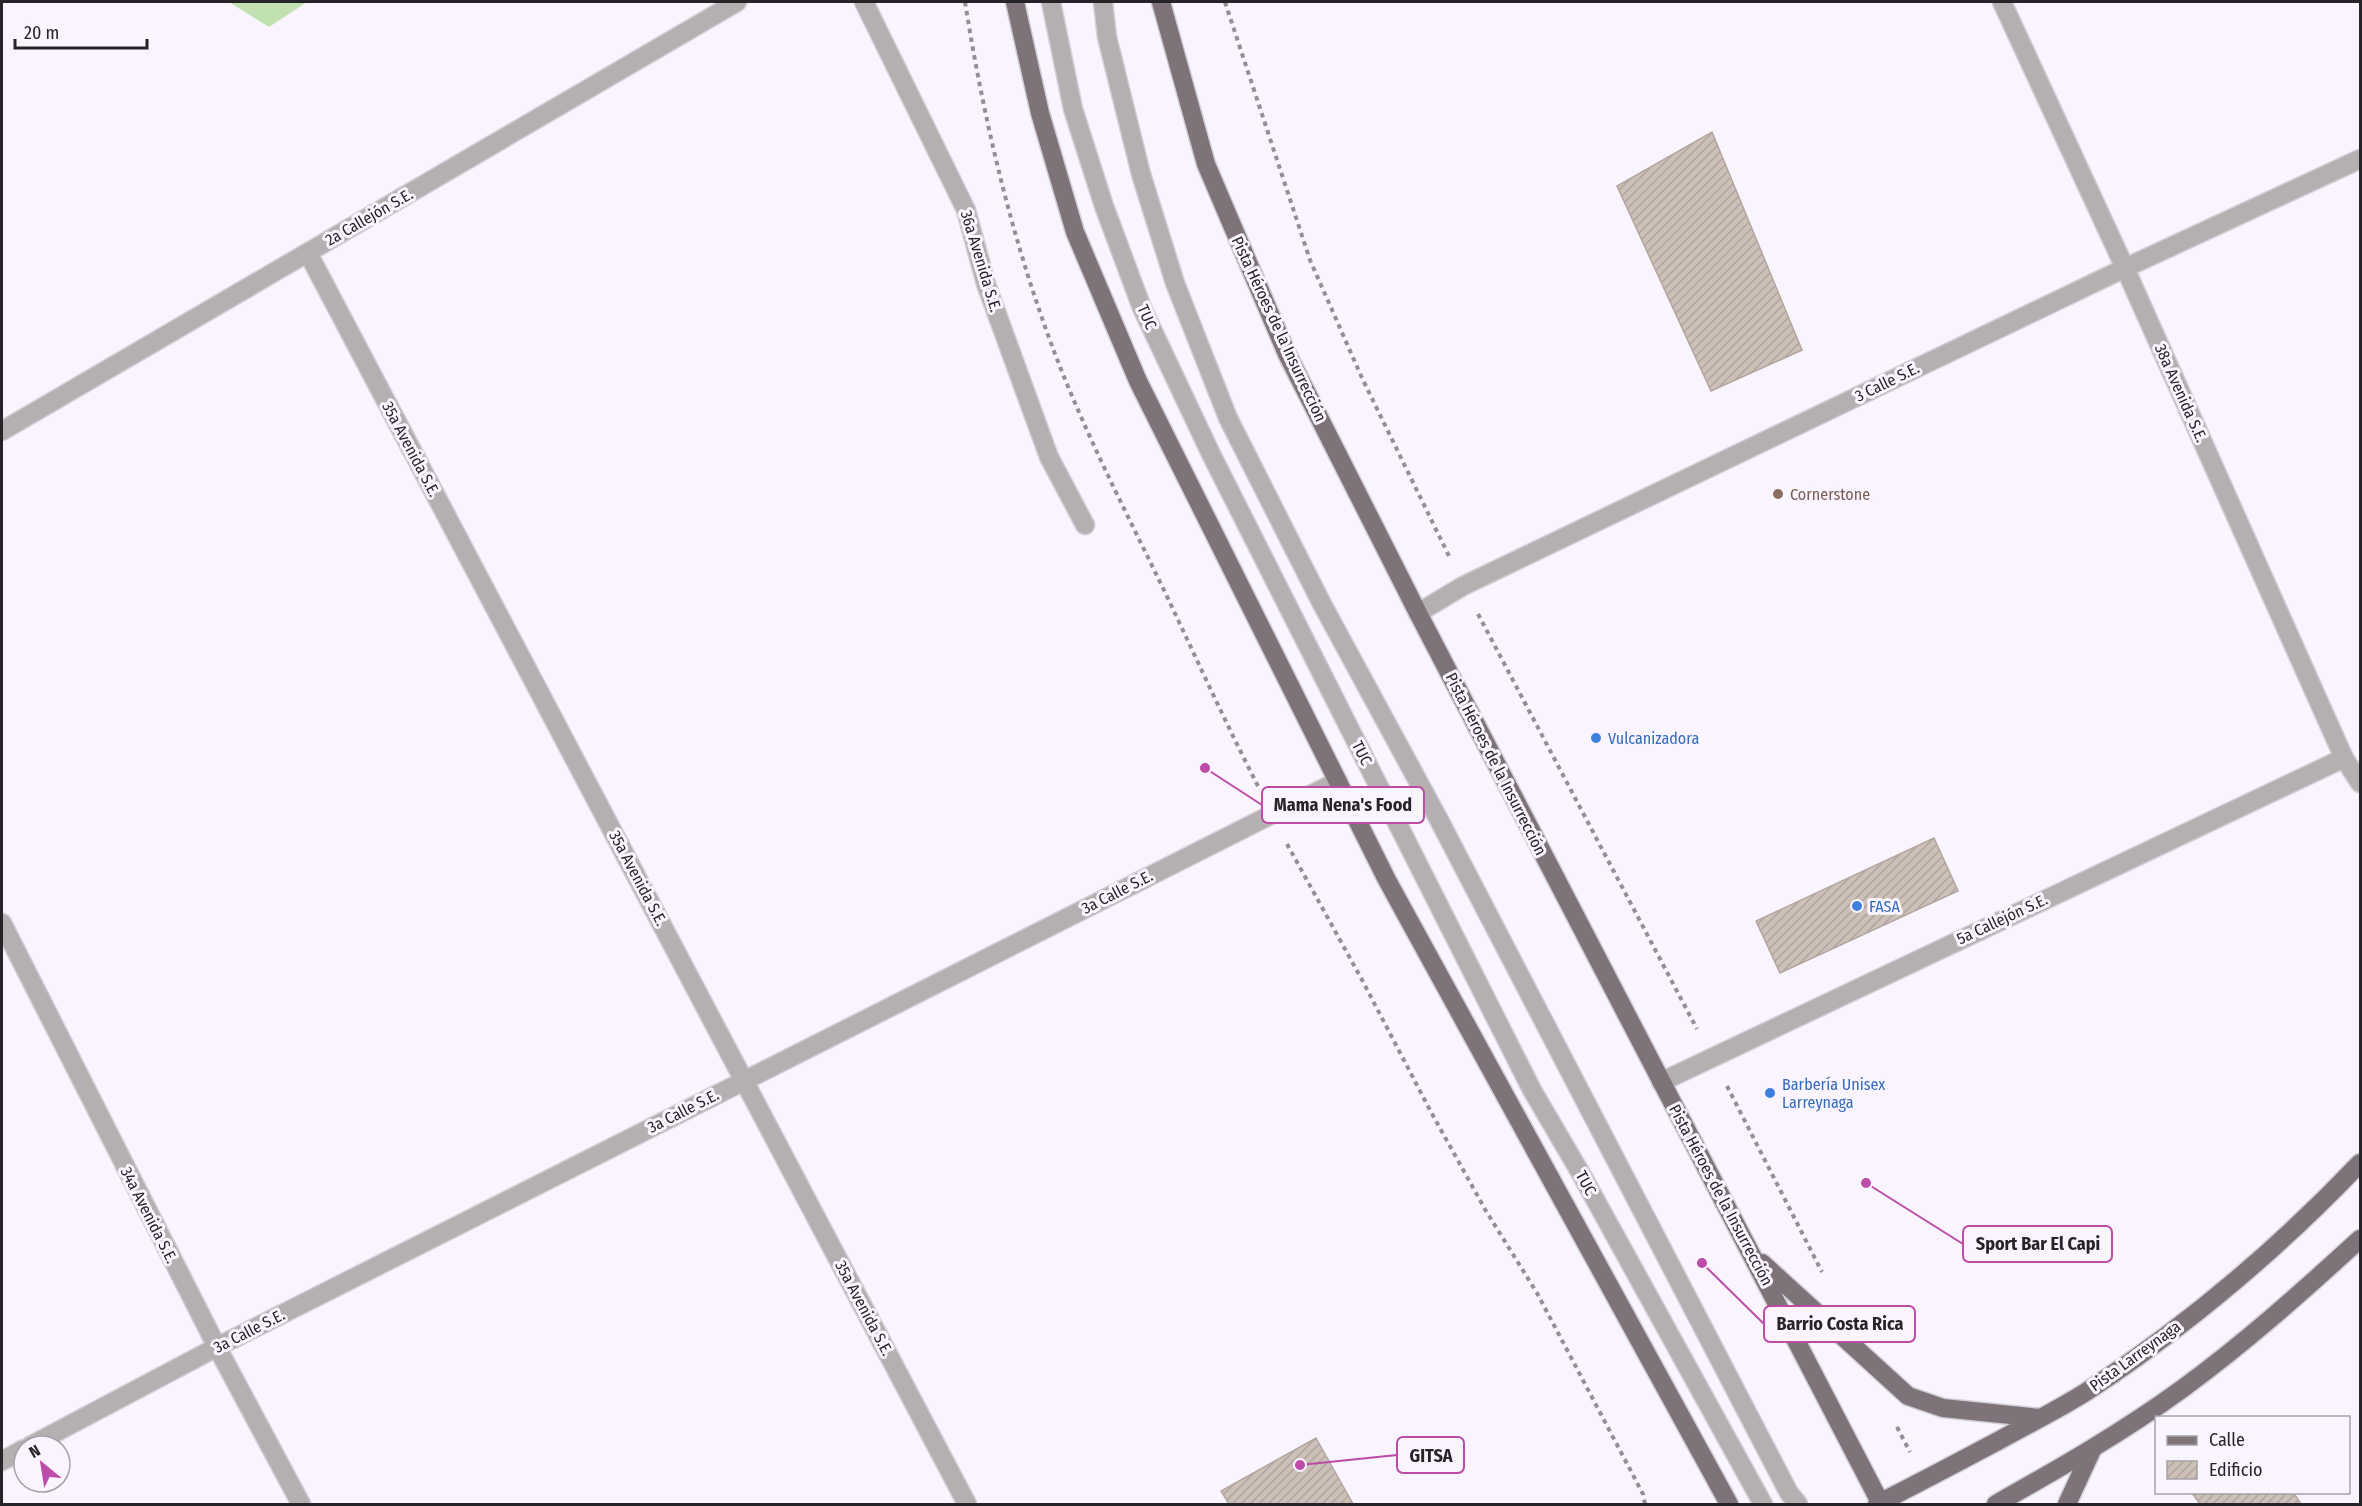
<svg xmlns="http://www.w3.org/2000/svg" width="2362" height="1506" viewBox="0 0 2362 1506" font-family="'Fira Sans Condensed',sans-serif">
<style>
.green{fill:#c1e1b0}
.building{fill:url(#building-hatch);stroke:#b2a69f;stroke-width:1.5}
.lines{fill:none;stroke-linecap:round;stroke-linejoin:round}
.minor-casing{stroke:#d3cfd7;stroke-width:21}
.major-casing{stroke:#d3cfd7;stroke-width:21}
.path{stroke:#938f96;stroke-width:4;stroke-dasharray:4.5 4.5;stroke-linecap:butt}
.minor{stroke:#b5afb1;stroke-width:18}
.major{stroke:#7e7378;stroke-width:18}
.education-dot{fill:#8d6e63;stroke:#f9f4fe;stroke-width:2}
.shop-dot{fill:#3f7fe0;stroke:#f9f4fe;stroke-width:2}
.labels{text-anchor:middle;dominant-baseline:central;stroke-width:6;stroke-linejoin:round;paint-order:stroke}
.street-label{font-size:16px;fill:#262428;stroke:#f9f4fe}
.education-label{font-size:16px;fill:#785e54;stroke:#f9f4fe;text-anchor:start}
.shop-label{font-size:16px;fill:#366cbe;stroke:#f9f4fe;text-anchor:start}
.leader{fill:none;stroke:#bc4ca8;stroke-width:2}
.callout-dot{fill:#bc4ca8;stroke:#f9f4fe;stroke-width:2}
.callout{fill:#f9f4fe;stroke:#bc4ca8;stroke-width:2}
.callout-label{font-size:18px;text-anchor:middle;font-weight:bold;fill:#262428}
</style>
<defs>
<pattern id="building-hatch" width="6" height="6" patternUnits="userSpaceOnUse" patternTransform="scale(1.5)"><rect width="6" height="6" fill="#ccc0b8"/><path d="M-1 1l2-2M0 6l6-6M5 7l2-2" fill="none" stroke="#afa59e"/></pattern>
</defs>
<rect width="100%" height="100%" fill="#f9f4fe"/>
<path class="green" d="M 229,2 L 307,2 L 269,27 Z"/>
<path class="building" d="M 1712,132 L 1802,350 L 1711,391 L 1617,186 Z
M 1934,838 L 1958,891 L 1780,973 L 1756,921 Z
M 1316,1438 L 1353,1504 L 1229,1504 L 1221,1491 Z
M 2191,1492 L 2293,1492 L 2301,1504 L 2200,1504 Z"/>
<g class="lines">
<g class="minor-casing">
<path id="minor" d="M 864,2 L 966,210 L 986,284 L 1049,457 L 1085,525
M 1051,2 L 1073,109 L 1104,206 L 1142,308 L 1211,454 L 1532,1090 L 1580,1172 L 1763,1504
M 1103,2 L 1107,37 L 1141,174 L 1175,283 L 1228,418 L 1322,604 L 1438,818 L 1789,1493 L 1798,1504
M 2002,2 L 2125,268 L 2344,758 L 2360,783
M 308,253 L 967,1504
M 2,431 L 737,2
M 1418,613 L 1463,586 L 2125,268 L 2360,159
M 2,923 L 217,1347 L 301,1504
M 1661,1082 L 2344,758
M 30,1446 L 217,1347 L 1338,781
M 2,1461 L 24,1449"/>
</g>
<g class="major-casing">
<path id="major" d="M 1015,2 L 1040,113 L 1075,232 L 1138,381 L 1387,880 L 1729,1504
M 1161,2 L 1206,164 L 1287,354 L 1418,613 L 1881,1504
M 1762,1263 L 1908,1396 L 1943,1408 L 2040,1418
M 1877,1504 C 1917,1484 1958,1462 1998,1441 C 2028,1424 2060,1409 2089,1390 C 2188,1325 2279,1248 2360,1163
M 1996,1504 C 2060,1468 2123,1432 2182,1389 C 2245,1343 2303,1291 2360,1239
M 2067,1504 L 2092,1450"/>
</g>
<path class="path" d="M 965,2 C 983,115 1009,227 1048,335 C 1079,421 1122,504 1162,586 C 1194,653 1224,720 1258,786
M 1225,2 L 1310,260 L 1362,378 L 1449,556
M 1478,614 L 1697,1029
M 1287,844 L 1361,978 L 1431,1112 L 1486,1211 L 1537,1293 L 1643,1494 L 1645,1504
M 1727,1086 L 1822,1272
M 1897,1427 L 1910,1452"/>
<use href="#minor" class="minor"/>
<use href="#major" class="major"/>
</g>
<circle class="education-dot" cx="1778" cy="494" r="6"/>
<g class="shop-dot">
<circle cx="1596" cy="738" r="6"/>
<circle cx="1857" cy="906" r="6"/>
<circle cx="1770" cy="1093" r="6"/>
</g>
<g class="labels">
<g class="street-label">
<text transform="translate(369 217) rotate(-30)">2a Callejón S.E.</text>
<text transform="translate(981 261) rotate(73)">36a Avenida S.E.</text>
<text transform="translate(1147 317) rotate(66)">TUC</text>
<text transform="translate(1279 329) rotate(65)">Pista Héroes de la Insurrección</text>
<text transform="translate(1887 382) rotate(-26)">3 Calle S.E.</text>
<text transform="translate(2181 393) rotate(66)">38a Avenida S.E.</text>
<text transform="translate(411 449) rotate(62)">35a Avenida S.E.</text>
<text transform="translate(1362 753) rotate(63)">TUC</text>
<text transform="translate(1496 764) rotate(63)">Pista Héroes de la Insurrección</text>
<text transform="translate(638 878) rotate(62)">35a Avenida S.E.</text>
<text transform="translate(1117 892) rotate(-27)">3a Calle S.E.</text>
<text transform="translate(2002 919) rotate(-25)">5a Callejón S.E.</text>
<text transform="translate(683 1111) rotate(-27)">3a Calle S.E.</text>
<text transform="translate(1586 1183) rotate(61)">TUC</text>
<text transform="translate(1721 1195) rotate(62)">Pista Héroes de la Insurrección</text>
<text transform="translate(149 1215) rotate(63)">34a Avenida S.E.</text>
<text transform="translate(864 1308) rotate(62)">35a Avenida S.E.</text>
<text transform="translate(249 1331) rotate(-27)">3a Calle S.E.</text>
<text transform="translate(2135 1356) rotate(-36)">Pista Larreynaga</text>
</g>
<g class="education-label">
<text x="1790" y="494">Cornerstone</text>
</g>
<g class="shop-label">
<text x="1608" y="738">Vulcanizadora</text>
<text x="1869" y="906">FASA</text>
<text x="1782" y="1084">Barbería Unisex<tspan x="1782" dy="18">Larreynaga</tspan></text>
</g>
</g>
<path class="leader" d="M1205 768L1262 805M1866 1183L1963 1244M1702 1263L1764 1324M1300 1465L1397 1455"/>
<g class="callout-dot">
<circle cx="1205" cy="768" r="6"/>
<circle cx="1866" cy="1183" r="6"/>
<circle cx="1702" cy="1263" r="6"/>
<circle cx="1300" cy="1465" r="6"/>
</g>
<g class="callout">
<rect x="1262" y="787" width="162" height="36" rx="6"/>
<rect x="1963" y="1226" width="149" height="36" rx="6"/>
<rect x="1764" y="1306" width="151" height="36" rx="6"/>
<rect x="1397" y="1437" width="67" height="36" rx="6"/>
</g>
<g class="callout-label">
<text x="1343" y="811">Mama Nena's Food</text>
<text x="2038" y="1250">Sport Bar El Capi</text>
<text x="1840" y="1330">Barrio Costa Rica</text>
<text x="1431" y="1462">GITSA</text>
</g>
<rect width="2362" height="1506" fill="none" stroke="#262428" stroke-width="6"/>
<rect x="2155" y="1416" width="195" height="78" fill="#f9f4fe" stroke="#a5a1a8" stroke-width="1.5"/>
<rect x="2167" y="1436" width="30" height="9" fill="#7e7378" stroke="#a5a1a8" stroke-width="1.5"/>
<text x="2209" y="1446" font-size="18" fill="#262428">Calle</text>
<rect x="2167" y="1461" width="30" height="18" fill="url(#building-hatch)" stroke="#a5a1a8" stroke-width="1.5"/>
<text x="2209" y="1476" font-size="18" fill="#262428">Edificio</text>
<g transform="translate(42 1464) rotate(330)"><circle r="28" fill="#f9f4fe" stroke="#a5a1a8" stroke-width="1.5"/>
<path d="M0-4.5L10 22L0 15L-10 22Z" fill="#bc4ca8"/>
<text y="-9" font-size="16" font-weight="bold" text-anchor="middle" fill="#262428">N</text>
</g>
<path d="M15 39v9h132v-9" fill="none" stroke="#262428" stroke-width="3"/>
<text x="24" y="39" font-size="18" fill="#262428" stroke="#f9f4fe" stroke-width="4.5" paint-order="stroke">20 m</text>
</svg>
